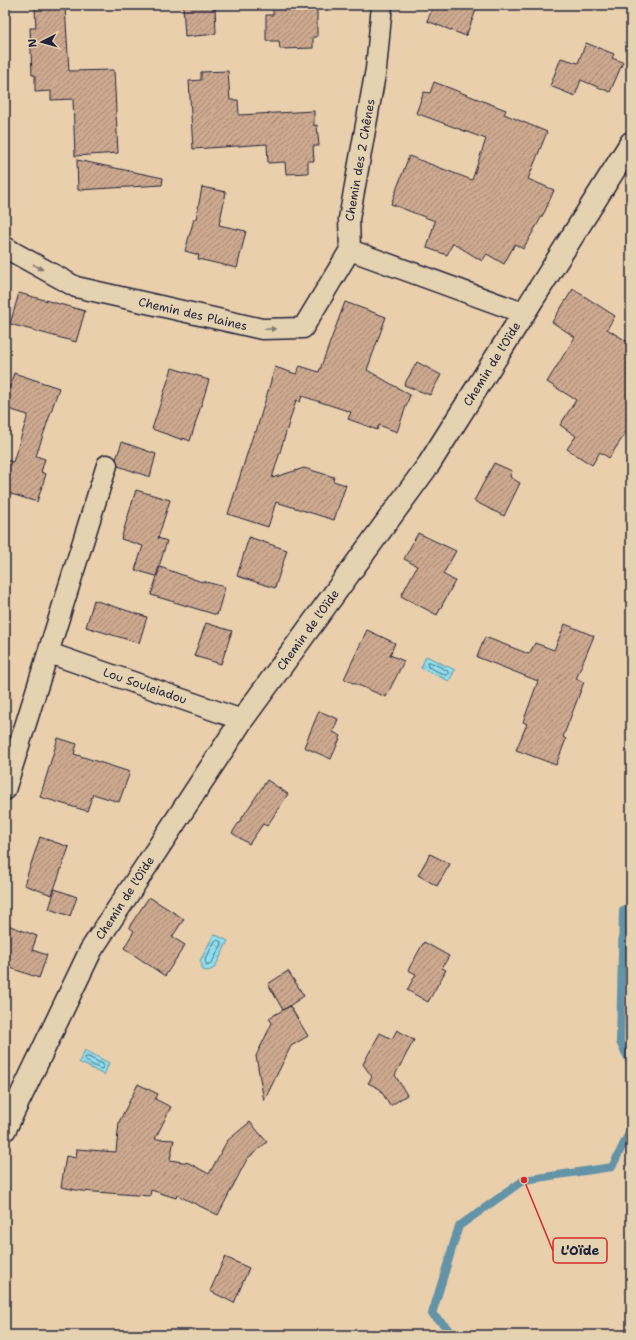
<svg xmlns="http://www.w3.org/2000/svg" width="636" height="1340" viewBox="0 0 636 1340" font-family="'Shantell Sans',sans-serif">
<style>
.water{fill:url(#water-waves);stroke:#6493a6}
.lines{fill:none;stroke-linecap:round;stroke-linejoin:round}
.shore{stroke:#4e6e83;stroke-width:1}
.stream{stroke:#6493a6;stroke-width:8}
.building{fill:url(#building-hatch);stroke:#22223b}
.minor-casing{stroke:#22223b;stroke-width:23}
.tertiary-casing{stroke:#22223b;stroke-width:25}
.minor{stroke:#e5d2b0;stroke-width:20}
.tertiary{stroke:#e5d2b0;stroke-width:22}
.oneway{fill:#847a76}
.labels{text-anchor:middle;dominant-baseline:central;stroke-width:4;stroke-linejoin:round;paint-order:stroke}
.street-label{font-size:12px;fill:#22223b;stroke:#e5d2b0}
.leader{fill:none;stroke:#d62828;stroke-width:1.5}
.callout-dot{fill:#d62828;stroke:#e5d2b0;stroke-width:1.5}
.callout{fill:#e5d2b0;stroke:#d62828;stroke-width:1.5}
.callout-label{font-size:13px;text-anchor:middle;font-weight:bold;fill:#22223b}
</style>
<defs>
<pattern id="water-waves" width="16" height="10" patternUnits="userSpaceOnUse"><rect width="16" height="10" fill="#90dfee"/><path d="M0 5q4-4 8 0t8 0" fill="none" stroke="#7cbfcd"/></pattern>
<pattern id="building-hatch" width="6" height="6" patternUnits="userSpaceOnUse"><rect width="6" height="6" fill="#cda98f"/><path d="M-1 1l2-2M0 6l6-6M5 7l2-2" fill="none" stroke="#a68976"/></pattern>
</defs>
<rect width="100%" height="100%" fill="#e9cfac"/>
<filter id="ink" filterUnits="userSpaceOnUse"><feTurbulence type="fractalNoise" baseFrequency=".025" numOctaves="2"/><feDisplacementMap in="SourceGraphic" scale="8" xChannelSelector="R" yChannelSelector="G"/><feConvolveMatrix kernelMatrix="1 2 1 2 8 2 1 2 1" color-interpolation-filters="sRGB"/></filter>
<g filter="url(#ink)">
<path class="water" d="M 426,656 L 455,670 L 449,681 L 421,668 Z
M 214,934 L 228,941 C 225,946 217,965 214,968 C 210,971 206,972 202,969 L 202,963 L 200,961 Z
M 85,1050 L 109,1063 L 104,1075 L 79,1062 Z"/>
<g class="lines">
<path class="shore" d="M 430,662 L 448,671 L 448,674 L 446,675 L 428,667 L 427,663 Z
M 217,940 L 221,942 L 222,944 L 211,964 L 207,966 L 205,960 L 215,941 Z
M 86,1057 L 88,1057 L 103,1064 L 103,1068 L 100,1069 L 86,1061 L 85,1059 Z"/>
<path class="stream" d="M 631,907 L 623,910 L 620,1042 L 631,1064
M 455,1335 L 432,1314 L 459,1226 L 524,1180 L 612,1167 L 631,1129"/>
</g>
<path class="building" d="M 183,5 L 215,5 L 216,34 L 185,37 Z
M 273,5 L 317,5 L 317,37 L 313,37 L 313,48 L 280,49 L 279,41 L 266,41 L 266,15 L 273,15 Z
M 434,5 L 478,5 L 466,36 L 427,21 Z
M 65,6 L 69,71 L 114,70 L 118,153 L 75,156 L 73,99 L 51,100 L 51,91 L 35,92 L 35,75 L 32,75 L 30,28 L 36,28 L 35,8 Z
M 586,43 L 614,54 L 612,58 L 623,62 L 610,92 L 581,80 L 575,96 L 550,86 L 561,58 L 578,63 Z
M 228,71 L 230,100 L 238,100 L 239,115 L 314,111 L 314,126 L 317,125 L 319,146 L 313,146 L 314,161 L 308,161 L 308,173 L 286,174 L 285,162 L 268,163 L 267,144 L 193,149 L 189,81 L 201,80 L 201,72 Z
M 434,82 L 506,110 L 504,114 L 547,132 L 528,179 L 554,190 L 545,211 L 523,249 L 515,244 L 504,264 L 487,254 L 482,261 L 453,243 L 447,255 L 427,248 L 435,221 L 391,204 L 409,156 L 472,180 L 486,139 L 416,113 L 424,92 L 430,93 Z
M 77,160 L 163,178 L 162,185 L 78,190 Z
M 202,187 L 226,192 L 219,225 L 246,231 L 237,268 L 198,259 L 199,255 L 185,251 L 194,219 L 196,219 Z
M 573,289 L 615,316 L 607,329 L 631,344 L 631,425 L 609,458 L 600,452 L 592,465 L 567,449 L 576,436 L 560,425 L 576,400 L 547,382 L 575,337 L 552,322 Z
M 19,293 L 85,311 L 76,342 L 10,324 Z
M 345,302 L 386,317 L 367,370 L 410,395 L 397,432 L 379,425 L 377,430 L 362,424 L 348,419 L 351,412 L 302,396 L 300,402 L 296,400 L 272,478 L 304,468 L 334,477 L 333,481 L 346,485 L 334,520 L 276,502 L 268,527 L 228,514 L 254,432 L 256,432 L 275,367 L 296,374 L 300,366 L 319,372 Z
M 417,362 L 441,375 L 430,395 L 404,385 Z
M 172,368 L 202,377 L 202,378 L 209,380 L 190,441 L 183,438 L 183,440 L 152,429 Z
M 14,373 L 59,388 L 36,456 L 45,459 L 41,472 L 46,474 L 37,502 L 5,492 L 5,460 L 13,462 L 28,415 L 5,408 L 5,400 Z
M 122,442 L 156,454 L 150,477 L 118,466 L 116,459 Z
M 494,463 L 512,471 L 510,477 L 520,483 L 504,516 L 474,501 Z
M 136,490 L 170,500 L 158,538 L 167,541 L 156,576 L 135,570 L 143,546 L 121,539 Z
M 418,533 L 456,551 L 443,574 L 455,581 L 437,615 L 401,596 L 417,566 L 404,559 Z
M 249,537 L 287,550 L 275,588 L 237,576 Z
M 160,567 L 202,582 L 202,581 L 225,587 L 217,615 L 151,595 Z
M 94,600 L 147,617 L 139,643 L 86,627 Z
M 206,623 L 232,631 L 221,664 L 194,656 Z
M 565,624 L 594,636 L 576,679 L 584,682 L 563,737 L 566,739 L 556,765 L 516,750 L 527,724 L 523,722 L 538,681 L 477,657 L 485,637 L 529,654 L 535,643 L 554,650 Z
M 367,630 L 395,643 L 390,655 L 404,661 L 386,697 L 344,679 Z
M 319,711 L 338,719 L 333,732 L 341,736 L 331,759 L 304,747 Z
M 58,738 L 77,744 L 74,754 L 130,772 L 119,802 L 93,794 L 87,811 L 40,797 Z
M 267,780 L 288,794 L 267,826 L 263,824 L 249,844 L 232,833 Z
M 40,837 L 69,847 L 52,895 L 24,885 Z
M 430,854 L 450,864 L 437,886 L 418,875 Z
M 55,889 L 77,897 L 70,916 L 49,909 Z
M 149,897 L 184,919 L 172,937 L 185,945 L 165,976 L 124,948 L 134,931 L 129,927 Z
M 5,924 L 37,936 L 32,950 L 47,955 L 39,978 L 5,966 Z
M 424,942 L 449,956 L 442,968 L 446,970 L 428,1002 L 407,990 L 416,974 L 408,970 Z
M 288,971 L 304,996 L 283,1010 L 268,984 Z
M 290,1006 L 308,1036 L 291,1046 L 264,1101 L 256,1056 L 272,1023 L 269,1018 Z
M 397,1030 L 414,1040 L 395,1075 L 407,1095 L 390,1106 L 380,1089 L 368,1083 L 372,1077 L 363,1064 L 380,1033 L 392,1039 Z
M 138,1084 L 158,1094 L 155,1099 L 171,1107 L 155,1139 L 174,1140 L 170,1160 L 189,1163 L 209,1174 L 227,1141 L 250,1122 L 267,1142 L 247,1159 L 218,1215 L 177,1195 L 176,1198 L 151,1190 L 150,1196 L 81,1191 L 61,1187 L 66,1156 L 76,1158 L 77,1149 L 116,1152 L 119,1122 Z
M 225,1257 L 249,1268 L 234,1303 L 210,1291 Z"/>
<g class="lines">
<g class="minor-casing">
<path id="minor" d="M 5,247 L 13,252 L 76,287 L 262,329 L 303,328 L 350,250
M 350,250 L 349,219 L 376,69 L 382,5
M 350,250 L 523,313
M 49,653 L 242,720
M 5,790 L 107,465"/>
</g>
<g class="tertiary-casing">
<path id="tertiary" d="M 5,1129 L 91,950 L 242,720 L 429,464 L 631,143"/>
</g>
<use href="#minor" class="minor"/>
<use href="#tertiary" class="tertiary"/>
</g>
<defs><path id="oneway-solid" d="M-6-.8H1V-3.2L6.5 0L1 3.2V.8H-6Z"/></defs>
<g class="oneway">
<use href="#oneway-solid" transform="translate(38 267) rotate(29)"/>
<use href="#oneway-solid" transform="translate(270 329) rotate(-2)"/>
</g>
</g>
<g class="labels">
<g class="street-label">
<text transform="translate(360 160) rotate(-80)">Chemin des 2 Chênes</text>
<text transform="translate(193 314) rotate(13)">Chemin des Plaines</text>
<text transform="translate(492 364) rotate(-58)">Chemin de l'Oïde</text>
<text transform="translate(308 630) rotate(-54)">Chemin de l'Oïde</text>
<text transform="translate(145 686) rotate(19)">Lou Souleiadou</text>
<text transform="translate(125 898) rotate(-57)">Chemin de l'Oïde</text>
</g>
</g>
<path class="leader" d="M524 1180L553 1251"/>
<circle class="callout-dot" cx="524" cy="1180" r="4"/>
<rect class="callout" x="553" y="1238" width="54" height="25" rx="4"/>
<g class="callout-label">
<text x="580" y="1255">L'Oïde</text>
</g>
<rect width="636" height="1340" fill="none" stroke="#e5d2b0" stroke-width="20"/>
<rect x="10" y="10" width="616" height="1320" fill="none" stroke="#22223b" stroke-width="1.5" filter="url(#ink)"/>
<g transform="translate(42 42) rotate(264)" stroke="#e5d2b0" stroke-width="3" paint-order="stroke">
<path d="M0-3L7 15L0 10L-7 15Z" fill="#22223b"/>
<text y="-6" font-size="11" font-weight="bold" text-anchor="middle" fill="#22223b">N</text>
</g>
</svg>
